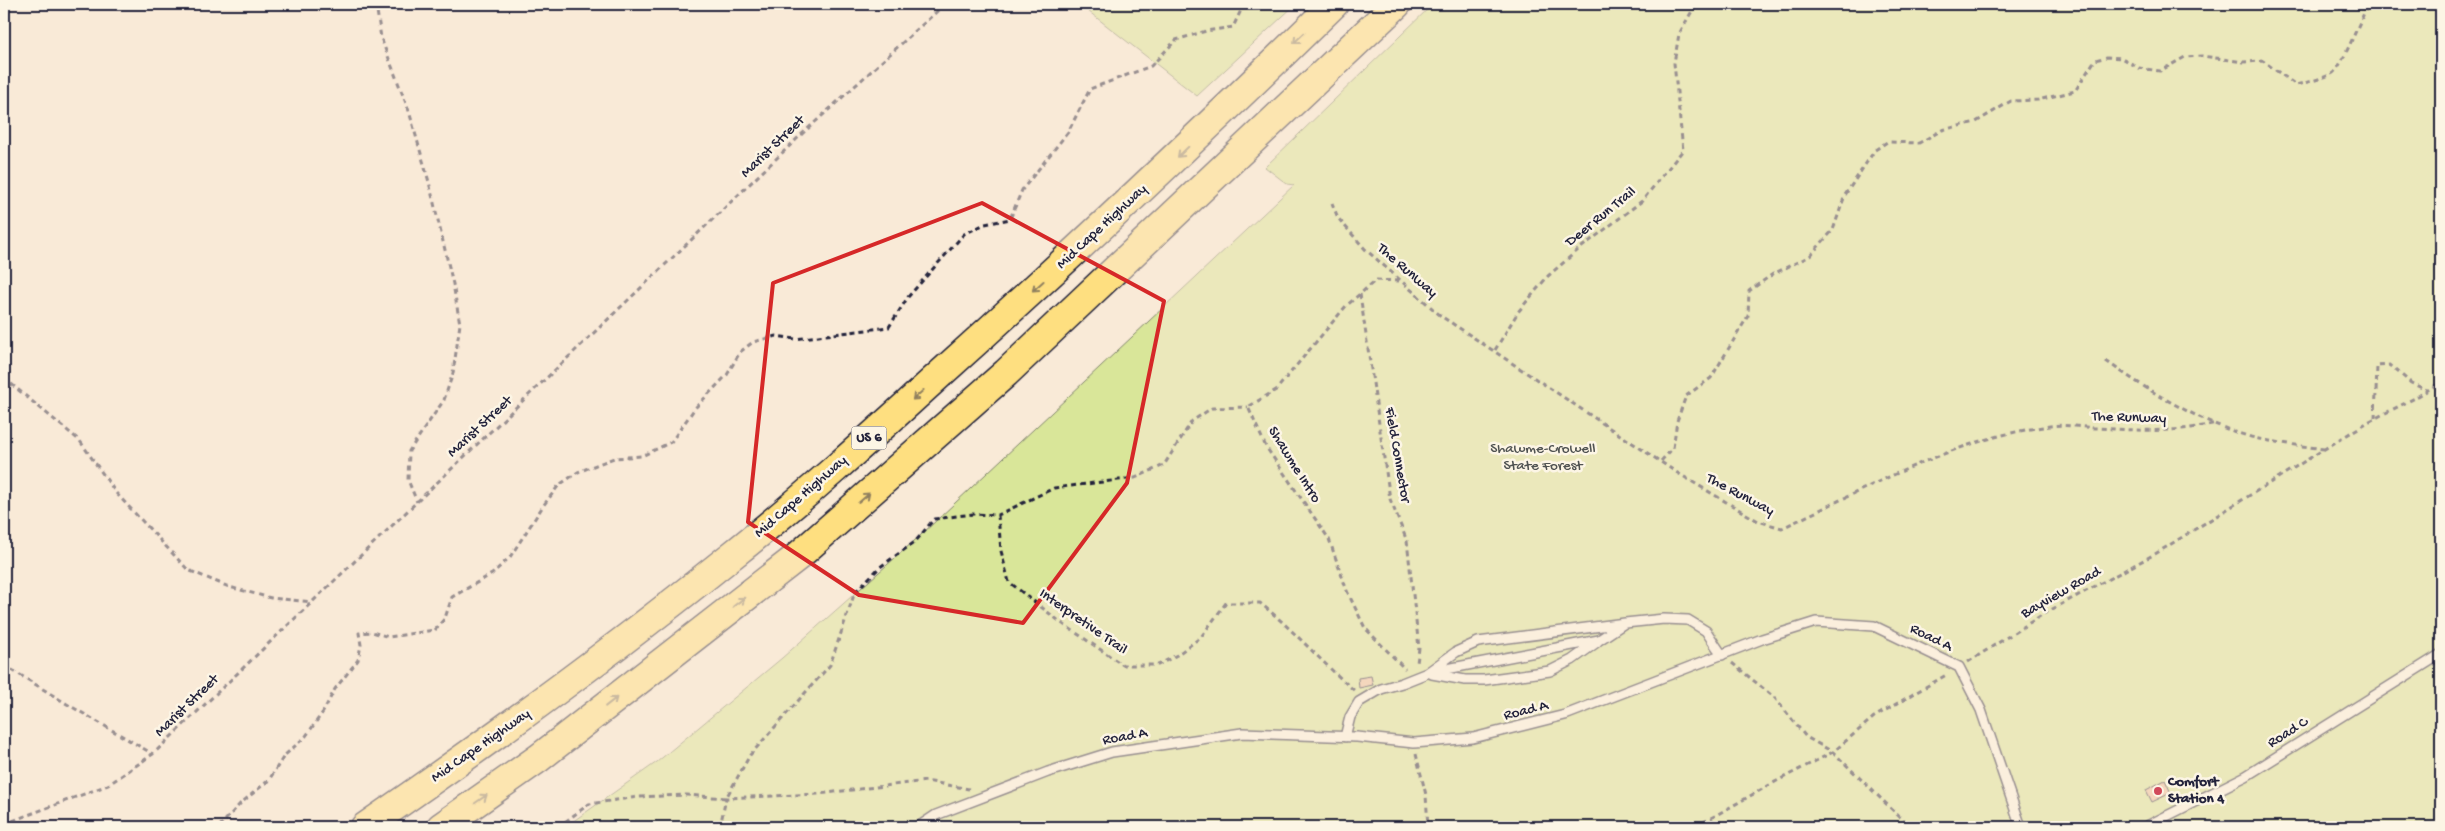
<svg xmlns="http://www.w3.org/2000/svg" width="2445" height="831" viewBox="0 0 2445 831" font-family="'Gochi Hand',sans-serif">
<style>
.green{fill:#d9e699;stroke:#7e846a}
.building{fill:#eec09e;stroke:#22223b}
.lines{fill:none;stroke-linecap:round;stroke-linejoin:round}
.lane-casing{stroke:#22223b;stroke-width:12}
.highway-casing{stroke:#22223b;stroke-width:31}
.path{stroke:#22223b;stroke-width:3;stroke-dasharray:5 4;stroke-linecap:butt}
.lane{stroke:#fcf5e5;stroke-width:9}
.highway{stroke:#fedf80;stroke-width:28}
.oneway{stroke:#90805e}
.marked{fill:none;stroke:#d62828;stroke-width:4;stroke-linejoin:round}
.poi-dot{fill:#d1495b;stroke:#fcf5e5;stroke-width:2}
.labels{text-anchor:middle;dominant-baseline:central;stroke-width:5;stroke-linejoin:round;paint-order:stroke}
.shield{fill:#fcf5e5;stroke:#63616e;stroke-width:1}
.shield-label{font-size:14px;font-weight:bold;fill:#22223b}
.street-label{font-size:15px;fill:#22223b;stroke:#fcf5e5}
.park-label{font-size:15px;fill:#505352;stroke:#fcf5e5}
.poi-label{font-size:15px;font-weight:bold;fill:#22223b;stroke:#fcf5e5;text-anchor:start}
</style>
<rect width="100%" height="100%" fill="#f9ead7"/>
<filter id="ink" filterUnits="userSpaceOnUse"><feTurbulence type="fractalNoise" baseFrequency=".02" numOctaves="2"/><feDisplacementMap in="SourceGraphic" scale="10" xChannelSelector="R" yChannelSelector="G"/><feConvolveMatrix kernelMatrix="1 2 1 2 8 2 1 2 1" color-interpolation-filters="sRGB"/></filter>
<g filter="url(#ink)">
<path class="green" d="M 1079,4 L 1296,4 L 1197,96 Z
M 1433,4 L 2441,4 L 2441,827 L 565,827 L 657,762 L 782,658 L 922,534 L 1294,185 L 1287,184 L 1265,167 Z"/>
<path class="building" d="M 1371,676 L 1373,685 L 1359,688 L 1358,678 Z
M 2165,780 L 2171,793 L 2152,802 L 2146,790 Z"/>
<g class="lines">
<g class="lane-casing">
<path id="lane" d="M 1431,672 L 1599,640 L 1623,624
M 1432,674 L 1465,680 L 1484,680 L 1550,671 L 1572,660 L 1597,642
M 1345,737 L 1350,717 L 1359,702 L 1381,689 L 1402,683 L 1427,673 L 1456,652 L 1478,642 L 1625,623 L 1664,619 L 1688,620 L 1706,631 L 1722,655
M 918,827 L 936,815 L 1048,772 L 1112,752 L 1242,733 L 1357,737 L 1414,743 L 1473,738 L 1565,715 L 1762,639 L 1816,622 L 1874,626 L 1959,667 L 1981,710 L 2021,827
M 2145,827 L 2246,776 L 2441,654"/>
</g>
<g class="highway-casing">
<path id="highway" d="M 365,827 C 490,741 612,652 730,557 C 802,500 870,438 938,376 C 1073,255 1204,131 1334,4
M 441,827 L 539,758 L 797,557 L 1006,373 L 1397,4"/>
</g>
<path class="path" d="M 376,4 L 381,38 L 409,111 L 429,182 L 453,284 L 460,324 L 453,373 L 444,400 L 409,451 L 408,480 L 417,502
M 1332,203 L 1338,218 L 1365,249 L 1441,316 L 1676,472 L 1758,521 L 1782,528 C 1868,488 1955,438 2050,426 C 2065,424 2081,427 2096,428 C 2140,430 2172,434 2216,423
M 1399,281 L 1376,280 L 1346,306 L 1276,390 L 1248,407 L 1266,447 L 1329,539 L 1347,591 L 1365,628 L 1405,669
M 1360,294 L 1390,499 L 1407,541 L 1419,648 L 1417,663
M 1495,350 L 1518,312 L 1548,276 L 1578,250 L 1642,201 L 1683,150 L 1674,63 L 1679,34 L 1696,4
M 2106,361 C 2148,391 2208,427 2259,439 C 2280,443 2302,446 2324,449
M 4,378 L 80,441 L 116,493 L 188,570 L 229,587 L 271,598 L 312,602
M 2375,418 L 2377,366 L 2390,365 L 2411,383 L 2427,390
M 1661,461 L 1673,448 L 1677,421 L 1686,396 L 1711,378 L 1748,316 L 1749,291 L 1773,274 L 1810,256 L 1833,230 L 1845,195 L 1875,150 L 1887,142 L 1919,143 L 1942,130 L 1976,122 L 2011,101 L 2038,100 L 2075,91 L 2095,60 L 2107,57 L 2122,58 L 2139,68 L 2160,71 L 2185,57 L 2202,56 L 2244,62 L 2263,61 L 2296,85 C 2308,82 2322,79 2333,73 C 2343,66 2360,18 2369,4
M 998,515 L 1001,551 L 1009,582 L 1063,624 L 1123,665 L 1158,665 L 1177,655 L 1201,637 L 1226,603 L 1260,603 C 1294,630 1322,663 1355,691
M 1968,662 L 2045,613 L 2155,554 L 2368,422 L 2415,398 L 2441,382
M 1732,663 L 1775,698 L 1806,737 L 1833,752 L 1910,827
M 4,665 L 67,704 L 153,754
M 1416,754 L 1426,795 L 1428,827
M 4,824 L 108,785 L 153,754 L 802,134 L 945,4
M 219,827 L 240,804 L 269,780 L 284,756 L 306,736 L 323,712 L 335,689 L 358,660 L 361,645 L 359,633 L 372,632 L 389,637 L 435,630 L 445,618 L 452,597 L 492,574 L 510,557 L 543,506 L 559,485 L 578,472 L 614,458 L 642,456 L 671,442 L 695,408 L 727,375 L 740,352 L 753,342 L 776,336 L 795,339 L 889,327 L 908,297 L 964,234 L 985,224 L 1010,219 L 1022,190 L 1068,132 L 1090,89 L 1151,66 L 1176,40 L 1206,31 L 1233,27 L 1244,4
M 558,827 L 589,804 L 638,797 L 687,795 L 726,798 L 750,755 L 830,665 L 855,592 L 880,567 L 915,542 L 934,519 L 973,514 L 998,515 L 1054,488 L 1135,478 L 1164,465 L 1192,421 L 1212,408 L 1248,407
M 720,827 L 726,798 L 818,794 L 926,781 L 969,789
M 1695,827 L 1773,783 L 1833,752 L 1874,717 L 1946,675"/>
<use href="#lane" class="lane"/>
<use href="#highway" class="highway"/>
</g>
<defs><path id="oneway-shaft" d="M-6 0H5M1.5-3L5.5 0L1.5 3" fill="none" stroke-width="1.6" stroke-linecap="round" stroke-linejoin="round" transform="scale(1.25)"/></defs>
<g class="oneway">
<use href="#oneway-shaft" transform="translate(1299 38) rotate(136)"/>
<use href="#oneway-shaft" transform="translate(1183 152) rotate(136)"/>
<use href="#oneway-shaft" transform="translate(1038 286) rotate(138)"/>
<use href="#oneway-shaft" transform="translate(918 395) rotate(138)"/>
<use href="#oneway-shaft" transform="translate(864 498) rotate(-41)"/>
<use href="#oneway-shaft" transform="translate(739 602) rotate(-38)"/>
<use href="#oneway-shaft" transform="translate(611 702) rotate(-38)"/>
<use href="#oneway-shaft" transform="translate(481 799) rotate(-35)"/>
</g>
</g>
<path d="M0 0H2445V831H0ZM 982,203 L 1164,301 L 1127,483 L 1023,623 L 859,595 L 748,522 L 773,283 Z" fill="#f9ead7" fill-opacity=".55" fill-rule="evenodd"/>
<path class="marked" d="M 982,203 L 1164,301 L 1127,483 L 1023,623 L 859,595 L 748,522 L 773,283 Z"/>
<circle class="poi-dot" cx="2158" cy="791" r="5"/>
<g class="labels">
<rect class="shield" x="851.5" y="426.5" width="35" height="23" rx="4"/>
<g class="shield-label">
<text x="869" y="438">US 6</text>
</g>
<g class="street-label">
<text transform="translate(773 147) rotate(-44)">Marist Street</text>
<text transform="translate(1601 217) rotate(-39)">Deer Run Trail</text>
<text transform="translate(1102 227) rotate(-43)">Mid Cape Highway</text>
<text transform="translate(1407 271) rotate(41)">The Runway</text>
<text transform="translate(2129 418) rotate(2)">The Runway</text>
<text transform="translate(480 427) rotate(-43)">Marist Street</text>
<text transform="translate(1397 455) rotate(80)">Field Connector</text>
<text transform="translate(1294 465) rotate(58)">Shawme Intro</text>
<text transform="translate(1740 495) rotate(28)">The Runway</text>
<text transform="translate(801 497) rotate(-41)">Mid Cape Highway</text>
<text transform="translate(2061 593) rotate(-30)">Bayview Road</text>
<text transform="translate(1083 622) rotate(35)">Interpretive Trail</text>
<text transform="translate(1931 638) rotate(26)">Road A</text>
<text transform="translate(187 706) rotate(-44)">Marist Street</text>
<text transform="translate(1526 711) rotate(-14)">Road A</text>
<text transform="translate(2288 733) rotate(-32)">Road C</text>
<text transform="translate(1125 737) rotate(-10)">Road A</text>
<text transform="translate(481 746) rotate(-35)">Mid Cape Highway</text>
</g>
<g class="park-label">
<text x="1543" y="449">Shawme-Crowell<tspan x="1543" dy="17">State Forest</tspan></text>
</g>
<g class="poi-label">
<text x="2168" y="782">Comfort<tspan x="2168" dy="17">Station 4</tspan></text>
</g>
</g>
<rect width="2445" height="831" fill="none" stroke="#fcf5e5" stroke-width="20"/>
<rect x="10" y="10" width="2425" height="811" fill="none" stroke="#22223b" stroke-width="2" filter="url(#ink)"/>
</svg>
